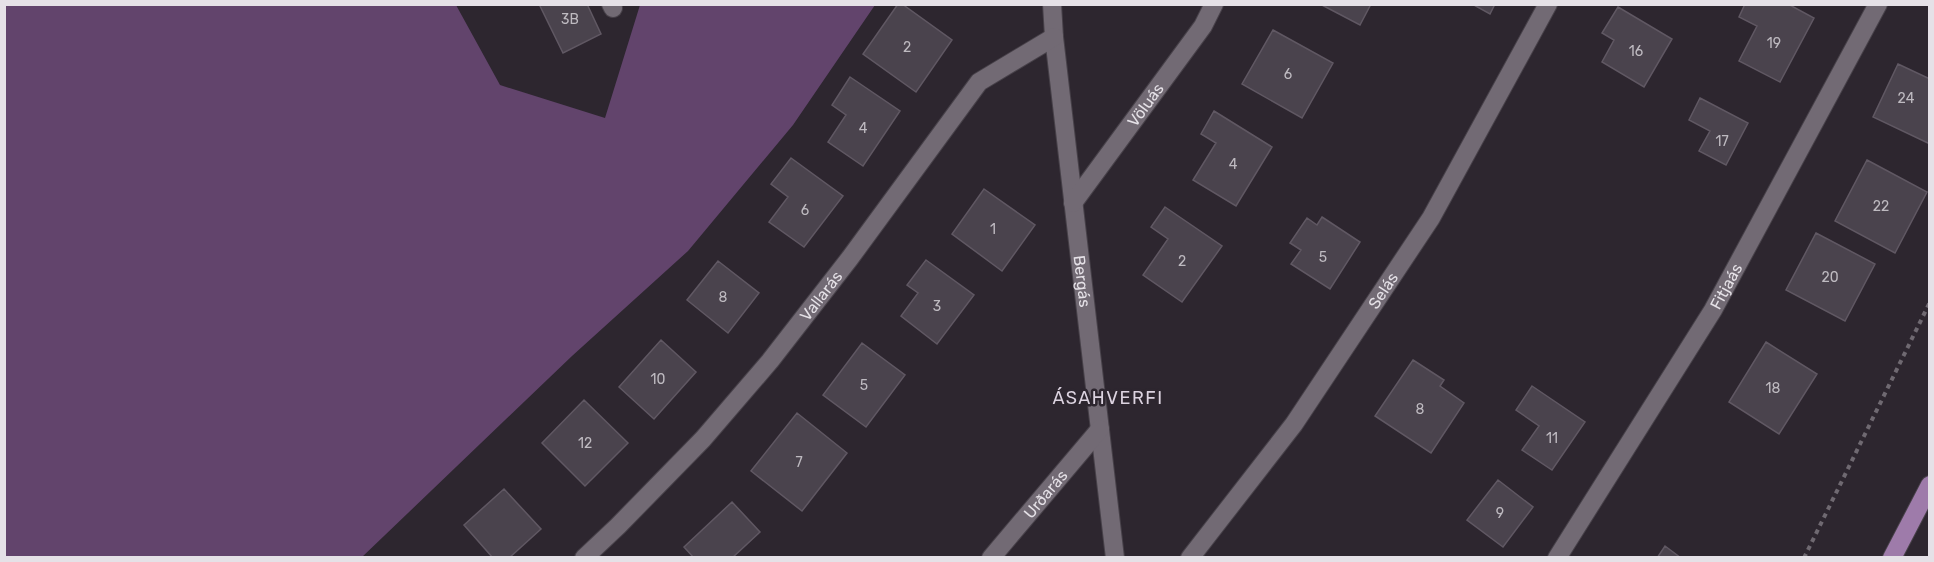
<svg xmlns="http://www.w3.org/2000/svg" width="1934" height="562" viewBox="0 0 1934 562" font-family="Rubik,sans-serif">
<style>
.green{fill:#62446c}
.building{fill:#4a434d;stroke:#605863;stroke-width:1.5}
.lines{fill:none;stroke-linecap:round;stroke-linejoin:round}
.minor-casing{stroke:#474149;stroke-width:20}
.major-casing{stroke:#474149;stroke-width:20}
.path{stroke:#6f6971;stroke-width:4;stroke-dasharray:4.5 4.5;stroke-linecap:butt}
.minor{stroke:#726a74;stroke-width:18}
.major{stroke:#9e7baa;stroke-width:18}
.labels{text-anchor:middle;dominant-baseline:central;stroke-width:5;stroke-linejoin:round;paint-order:stroke}
.number-label{font-size:14px;fill:#bebac0}
.street-label{font-size:16px;fill:#e5e1e7;stroke:#2d262f}
.neighbourhood-label{font-size:18px;letter-spacing:1.5px;fill:#dcd3e0;stroke:#2d262f}
</style>
<rect width="100%" height="100%" fill="#2d262f"/>
<path class="green" d="M 4,5 L 456,5 L 500,85 L 605,118 L 640,5 L 875,5 L 793,125 L 688,251 L 572,356 L 361,558 L 5,557 Z"/>
<path class="building" d="M 539,4 L 587,4 L 601,34 L 563,53 Z
M 898,4 L 902,4 L 952,40 L 916,92 L 863,54 Z
M 1320,4 L 1371,4 L 1360,25 Z
M 1472,4 L 1495,4 L 1490,14 Z
M 1745,4 L 1788,4 L 1814,18 L 1780,82 L 1739,61 L 1757,26 L 1739,17 Z
M 1618,7 L 1672,39 L 1644,87 L 1602,62 L 1614,40 L 1602,33 Z
M 1273,30 L 1333,63 L 1302,118 L 1242,84 Z
M 1898,64 L 1930,79 L 1930,144 L 1873,117 Z
M 850,77 L 900,111 L 863,166 L 828,142 L 846,115 L 832,105 Z
M 1700,98 L 1748,123 L 1726,165 L 1699,151 L 1710,131 L 1689,120 Z
M 1214,111 L 1272,147 L 1236,206 L 1193,180 L 1216,143 L 1201,134 Z
M 791,158 L 843,196 L 804,247 L 769,222 L 788,197 L 771,184 Z
M 1867,160 L 1927,192 L 1895,253 L 1835,221 Z
M 984,189 L 1035,225 L 1002,271 L 952,234 Z
M 1165,207 L 1222,246 L 1182,302 L 1143,275 L 1168,239 L 1151,227 Z
M 1322,217 L 1360,242 L 1330,289 L 1291,264 L 1301,250 L 1290,243 L 1307,218 L 1317,225 Z
M 1816,233 L 1875,264 L 1845,321 L 1786,290 Z
M 926,260 L 974,295 L 937,344 L 901,316 L 918,293 L 907,285 Z
M 718,261 L 759,293 L 728,333 L 687,300 Z
M 661,340 L 696,372 L 654,419 L 619,387 Z
M 1766,342 L 1817,374 L 1779,434 L 1729,402 Z
M 862,343 L 905,375 L 866,427 L 823,395 Z
M 1413,360 L 1444,380 L 1440,386 L 1464,403 L 1431,453 L 1375,416 Z
M 1532,386 L 1585,422 L 1552,470 L 1522,450 L 1539,426 L 1516,410 Z
M 584,400 L 628,443 L 585,486 L 542,443 Z
M 797,413 L 847,453 L 802,511 L 751,471 Z
M 1498,480 L 1533,507 L 1503,547 L 1467,520 Z
M 504,489 L 541,529 L 509,558 L 493,558 L 464,525 Z
M 732,502 L 760,532 L 732,558 L 694,558 L 684,547 Z
M 1665,546 L 1681,558 L 1657,558 Z"/>
<g class="lines">
<g class="minor-casing">
<g id="minor">
<path d="M 611,4 L 613,8"/>
<path id="s1" d="M 1052,4 L 1054,37 L 1115,558"/>
<path id="s2" d="M 1073,203 L 1203,26 L 1214,4"/>
<path id="s3" d="M 584,558 L 618,526 L 703,439 L 770,361 L 850,258 L 979,82 L 1054,37"/>
<path id="s4" d="M 991,558 L 1100,429"/>
<path id="s5" d="M 1190,558 L 1294,424 L 1431,218 L 1548,4"/>
<path id="s6" d="M 1557,558 L 1713,310 L 1878,4"/>
</g>
</g>
<g class="major-casing">
<path id="major" d="M 1892,558 L 1930,485"/>
</g>
<path class="path" d="M 1804,558 L 1930,302"/>
<use href="#minor" class="minor"/>
<use href="#major" class="major"/>
</g>
<g class="labels">
<g class="number-label">
<text x="570" y="19">3B</text>
<text x="1774" y="43">19</text>
<text x="907" y="47">2</text>
<text x="1636" y="51">16</text>
<text x="1288" y="74">6</text>
<text x="1906" y="98">24</text>
<text x="863" y="128">4</text>
<text x="1722" y="141">17</text>
<text x="1233" y="164">4</text>
<text x="1881" y="206">22</text>
<text x="805" y="210">6</text>
<text x="993" y="229">1</text>
<text x="1323" y="257">5</text>
<text x="1182" y="261">2</text>
<text x="1830" y="277">20</text>
<text x="723" y="297">8</text>
<text x="937" y="306">3</text>
<text x="658" y="379">10</text>
<text x="864" y="385">5</text>
<text x="1773" y="388">18</text>
<text x="1420" y="409">8</text>
<text x="1552" y="438">11</text>
<text x="585" y="443">12</text>
<text x="799" y="462">7</text>
<text x="1500" y="513">9</text>
</g>
<g class="street-label">
<text stroke="none"><textPath href="#s2" startOffset="122">Völuás</textPath></text>
<text stroke="none"><textPath href="#s1" startOffset="279">Bergás</textPath></text>
<text stroke="none"><textPath href="#s6" startOffset="320">Fitjaás</textPath></text>
<text stroke="none"><textPath href="#s5" startOffset="330">Selás</textPath></text>
<text stroke="none"><textPath href="#s3" startOffset="354">Vallarás</textPath></text>
<text stroke="none"><textPath href="#s4" startOffset="84">Urðarás</textPath></text>
</g>
<g class="neighbourhood-label">
<text x="1108" y="398">ÁSAHVERFI</text>
</g>
</g>
<rect width="1934" height="562" fill="none" stroke="#e5e1e7" stroke-width="12"/>
</svg>
